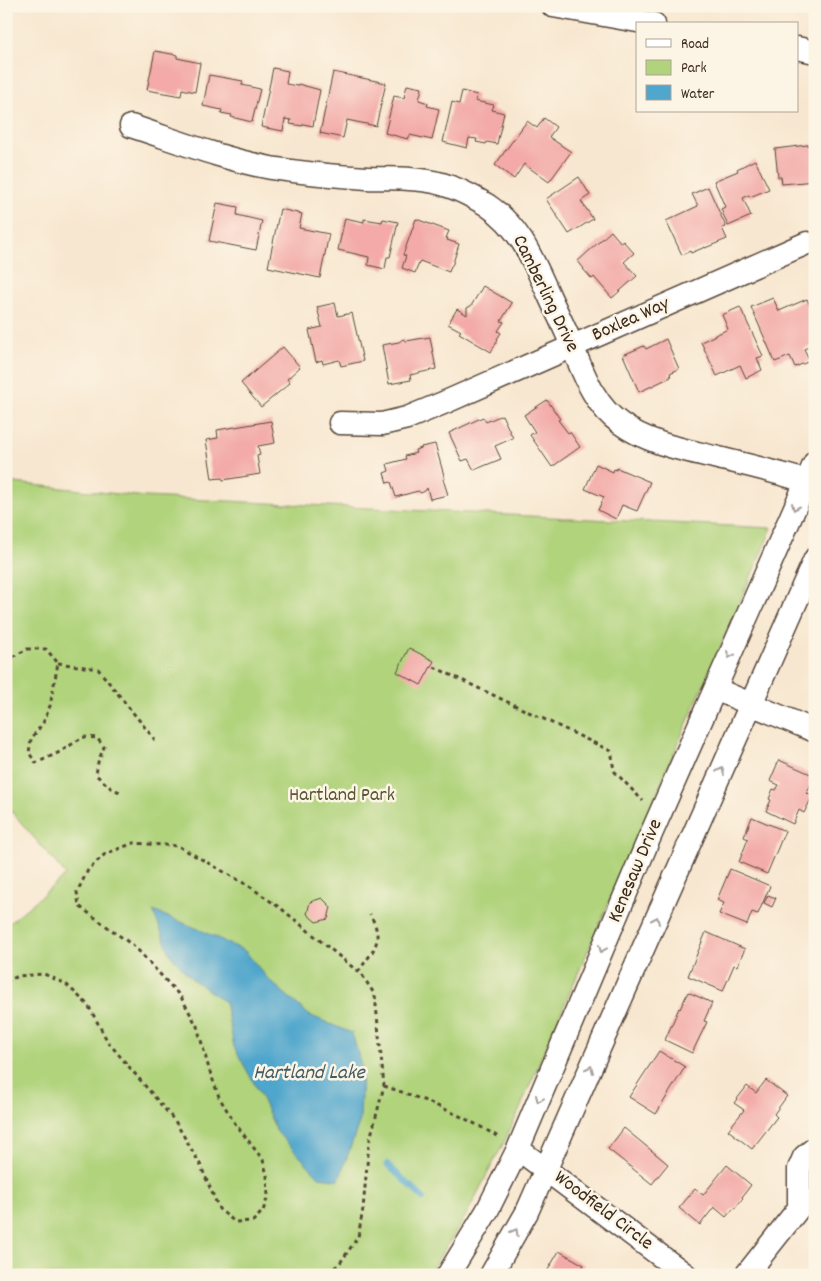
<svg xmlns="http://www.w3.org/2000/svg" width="821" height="1281" viewBox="0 0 821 1281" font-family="Dekko,sans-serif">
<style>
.green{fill:#b0d37c;stroke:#767e4d}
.water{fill:#50a6cc;stroke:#466875}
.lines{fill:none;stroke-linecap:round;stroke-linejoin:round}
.stream{stroke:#50a6cc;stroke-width:6}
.building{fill:#f3aaa8}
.minor-casing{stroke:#574639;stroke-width:25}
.path{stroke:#574639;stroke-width:3;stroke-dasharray:4 4;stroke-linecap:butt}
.minor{stroke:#fff;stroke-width:22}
.oneway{stroke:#a79f9a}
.labels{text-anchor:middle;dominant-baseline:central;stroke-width:5;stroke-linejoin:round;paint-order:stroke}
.street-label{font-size:20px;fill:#3b2a1e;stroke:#fcf5e5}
.park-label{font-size:20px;fill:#585436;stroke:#fcf5e5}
.water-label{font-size:21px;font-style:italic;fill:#435c64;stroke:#fcf5e5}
</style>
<rect width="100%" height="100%" fill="#fcf5e5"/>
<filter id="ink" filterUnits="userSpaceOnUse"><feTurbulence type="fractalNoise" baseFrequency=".02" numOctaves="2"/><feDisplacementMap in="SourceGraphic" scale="10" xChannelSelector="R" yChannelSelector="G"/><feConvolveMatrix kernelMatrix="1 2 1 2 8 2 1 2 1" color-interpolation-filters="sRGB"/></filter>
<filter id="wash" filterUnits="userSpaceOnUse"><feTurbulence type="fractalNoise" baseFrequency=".0096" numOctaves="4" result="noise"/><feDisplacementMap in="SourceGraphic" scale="20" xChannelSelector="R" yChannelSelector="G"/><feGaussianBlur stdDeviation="1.12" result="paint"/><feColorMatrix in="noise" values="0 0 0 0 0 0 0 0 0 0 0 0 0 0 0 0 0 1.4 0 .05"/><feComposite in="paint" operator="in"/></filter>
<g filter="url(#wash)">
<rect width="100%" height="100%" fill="#f8e7d0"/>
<path class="green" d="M 6,482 L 146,497 L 772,528 L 549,1040 L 519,1111 L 503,1144 L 464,1219 L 428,1275 L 6,1275 L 6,926 L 66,875 L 6,805 Z"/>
<path class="water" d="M 153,911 L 196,928 L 245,951 L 269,980 L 283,992 L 309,1015 L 352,1033 L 362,1068 L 360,1120 L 339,1180 L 319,1177 L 277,1132 L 260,1094 L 234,1047 L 225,1002 L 192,979 L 170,954 Z"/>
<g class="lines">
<path class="stream" d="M 387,1164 L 423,1198"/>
</g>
<g id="blocks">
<path class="building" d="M 155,51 L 177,55 L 177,58 L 200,63 L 195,92 L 182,89 L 181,96 L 147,90 Z
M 273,68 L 288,71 L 286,84 L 297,86 L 298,84 L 320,90 L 313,126 L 303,124 L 303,126 L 290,124 L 291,120 L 285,119 L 283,131 L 261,127 Z
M 333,72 L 386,83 L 376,126 L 347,120 L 343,138 L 320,133 Z
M 209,75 L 243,81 L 242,85 L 260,89 L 252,122 L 231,117 L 232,115 L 221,113 L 222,110 L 203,106 Z
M 407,85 L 422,88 L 419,100 L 428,103 L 427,106 L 439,109 L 432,140 L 410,135 L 408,139 L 385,133 L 394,96 L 404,98 Z
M 462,91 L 477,95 L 475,101 L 494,105 L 492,110 L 504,113 L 497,144 L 487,142 L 486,144 L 476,142 L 477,139 L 469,138 L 467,148 L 443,142 L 452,102 L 459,104 Z
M 544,118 L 556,127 L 549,137 L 571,152 L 549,182 L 524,164 L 514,179 L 495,165 L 527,121 L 537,128 Z
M 815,144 L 815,181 L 782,184 L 781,177 L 778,177 L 775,149 Z
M 755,160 L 769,189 L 750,197 L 749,195 L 743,198 L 751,216 L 728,226 L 721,209 L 725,207 L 714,181 L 738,171 L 737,169 Z
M 579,177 L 590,195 L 581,201 L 593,219 L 569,234 L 546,199 Z
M 708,187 L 726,227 L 722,228 L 727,239 L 705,248 L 705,247 L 691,253 L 690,251 L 682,255 L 666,221 L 698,206 L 692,194 Z
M 217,203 L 238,207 L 237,215 L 262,221 L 256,250 L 209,241 Z
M 280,209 L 302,214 L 299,228 L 329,234 L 320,278 L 268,267 Z
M 345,218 L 364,222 L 364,219 L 382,222 L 383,219 L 398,222 L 390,257 L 387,257 L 385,269 L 368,265 L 369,257 L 338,250 Z
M 416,219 L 449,231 L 446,238 L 448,238 L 447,240 L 459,244 L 453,263 L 453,264 L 451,266 L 449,272 L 420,261 L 415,273 L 402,268 L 406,256 L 403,255 Z
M 611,231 L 621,243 L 623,241 L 634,253 L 624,262 L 637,276 L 612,298 L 594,277 L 592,279 L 583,269 L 584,269 L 578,261 Z
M 483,286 L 512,303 L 501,321 L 504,322 L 498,331 L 501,333 L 497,339 L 498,340 L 491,352 L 459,333 L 461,331 L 448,324 L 457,309 L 467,315 L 467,308 L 471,306 Z
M 773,298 L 779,311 L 807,299 L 815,316 L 815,344 L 804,349 L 810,361 L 795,367 L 790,356 L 775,362 L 751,307 Z
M 335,303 L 338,316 L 352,313 L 363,361 L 341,366 L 339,360 L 323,364 L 322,360 L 316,362 L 309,330 L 322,327 L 317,307 Z
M 740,307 L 763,356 L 757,358 L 762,370 L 746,378 L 740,365 L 717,376 L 701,342 L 728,329 L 722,315 Z
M 430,337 L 436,369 L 410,375 L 411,380 L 389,384 L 382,345 L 399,342 L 403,339 L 406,341 Z
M 666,339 L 679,369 L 670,373 L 671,377 L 639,392 L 623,355 L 644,346 L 646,349 Z
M 283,347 L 300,367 L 287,379 L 290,383 L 261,407 L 241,383 Z
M 547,400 L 560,419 L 558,420 L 568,433 L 570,432 L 580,447 L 552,467 L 530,435 L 535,432 L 524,415 Z
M 502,415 L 513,438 L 495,446 L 501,459 L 474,470 L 468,459 L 462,461 L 449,433 L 483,417 L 486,422 Z
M 271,421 L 275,443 L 258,446 L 260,455 L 257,456 L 260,474 L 223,480 L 222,478 L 212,479 L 206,440 L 218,438 L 217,430 Z
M 435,444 L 445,479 L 443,479 L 448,495 L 430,499 L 427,488 L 425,491 L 421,493 L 418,491 L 396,497 L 391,482 L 387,483 L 384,473 L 389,471 L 387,464 L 406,459 L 405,456 L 416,453 L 415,450 L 422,448 L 421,447 Z
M 596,464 L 613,472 L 614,469 L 616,470 L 617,468 L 650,482 L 637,511 L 622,505 L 616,519 L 598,510 L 604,497 L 585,489 Z
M 409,648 L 434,661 L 421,685 L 397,672 Z
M 779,760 L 815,776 L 807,793 L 813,795 L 804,813 L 799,810 L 793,824 L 766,811 L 771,800 L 769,799 L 773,789 L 776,790 L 779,785 L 770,781 Z
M 752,817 L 785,831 L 767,874 L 739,862 L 748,839 L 744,837 Z
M 730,869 L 770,886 L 758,914 L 752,912 L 747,925 L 719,914 L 724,903 L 717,900 Z
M 768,895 L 776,898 L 772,907 L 764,903 Z
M 322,898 L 331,907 L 328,919 L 316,922 L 307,914 L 310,902 Z
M 706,932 L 745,949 L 737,966 L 734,965 L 723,991 L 688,976 Z
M 688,992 L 712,1003 L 704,1021 L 707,1022 L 692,1053 L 665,1040 L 679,1008 L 680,1009 Z
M 659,1051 L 685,1067 L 656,1114 L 629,1097 Z
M 766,1080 L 787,1096 L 774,1114 L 777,1117 L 752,1149 L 728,1130 L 744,1110 L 734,1103 L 747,1086 L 756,1093 Z
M 624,1128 L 668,1164 L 652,1184 L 608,1149 Z
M 727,1165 L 751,1185 L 742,1197 L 743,1198 L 734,1210 L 733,1209 L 726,1217 L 714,1207 L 700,1225 L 679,1208 L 695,1189 L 703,1195 Z
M 559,1251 L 584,1265 L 578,1275 L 545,1275 Z"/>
</g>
</g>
<g filter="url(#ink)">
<use href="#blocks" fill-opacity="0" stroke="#574639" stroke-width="1"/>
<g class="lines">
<g class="minor-casing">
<path id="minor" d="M 553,6 L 654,24
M 797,48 L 815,52
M 131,126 C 177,141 223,159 271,168 C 303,173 335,176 367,178 C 390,179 415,177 438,183 C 455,187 472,196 487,205 C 520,227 532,258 548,293 C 556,311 565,328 572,346 C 584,374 594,405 620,423 C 647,443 681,449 714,457 C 747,465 782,473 815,484
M 340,423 L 382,424 L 407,418 L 448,401 L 807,243
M 715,689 L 815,731
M 518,1149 L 686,1275
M 448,1275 L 487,1211 L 518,1149 L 648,841 L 815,462
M 491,1275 L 527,1212 L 815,559
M 746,1275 L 799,1208 L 799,1169 L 804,1157 L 815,1148"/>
</g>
<path class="path" d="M 6,661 L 27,649 L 46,649 L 58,663 L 50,706 L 43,723 L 31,739 L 29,753 L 36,763 L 60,752 L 83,737 L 97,738 L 104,747 L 98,762 L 96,775 L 112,789 L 123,793
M 58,663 L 98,669 L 155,740
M 434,667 L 611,751 C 613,758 612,765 615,772 L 643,801
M 358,972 C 374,949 385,942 370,914
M 6,982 L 18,976 L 44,974 L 66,984 L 88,1005 L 108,1042 L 175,1121 L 200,1164 L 219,1209 L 235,1222 L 253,1221 L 263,1211 L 268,1196 L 267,1175 L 263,1160 L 234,1122 L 219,1097 L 209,1069 L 197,1026 L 181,997 L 135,947 L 79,906 L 77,892 L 88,870 L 105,854 L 134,843 L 178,846 L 249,886 L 283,910 L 362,975 L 375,995 L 384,1086 L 369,1143 L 363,1209 L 358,1237 L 340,1263 L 326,1275
M 384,1086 C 424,1099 464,1116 500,1138"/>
<use href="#minor" class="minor"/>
</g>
<defs><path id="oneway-chevron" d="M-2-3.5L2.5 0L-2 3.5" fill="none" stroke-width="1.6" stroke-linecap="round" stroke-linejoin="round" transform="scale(1.25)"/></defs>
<g class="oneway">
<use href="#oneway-chevron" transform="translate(795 507) rotate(114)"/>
<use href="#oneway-chevron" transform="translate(730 655) rotate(114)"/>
<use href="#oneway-chevron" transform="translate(721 771) rotate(-66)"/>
<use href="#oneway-chevron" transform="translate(656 920) rotate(-66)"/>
<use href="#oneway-chevron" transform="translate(602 949) rotate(113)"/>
<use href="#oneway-chevron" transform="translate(590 1069) rotate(-66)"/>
<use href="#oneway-chevron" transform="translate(539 1099) rotate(113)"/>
<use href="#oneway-chevron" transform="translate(515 1232) rotate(-60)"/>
</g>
</g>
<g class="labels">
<g class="street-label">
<text transform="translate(545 294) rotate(64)">Camberling Drive</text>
<text transform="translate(631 320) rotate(-24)">Boxlea Way</text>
<text transform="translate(636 871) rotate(-67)">Kenesaw Drive</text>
<text transform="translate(603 1211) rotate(37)">Woodfield Circle</text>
</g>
<g class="park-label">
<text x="342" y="796">Hartland Park</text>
</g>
<g class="water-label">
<text x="309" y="1074">Hartland Lake</text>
</g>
</g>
<rect width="821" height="1281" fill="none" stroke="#fcf5e5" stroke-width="25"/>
<rect x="636" y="22" width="162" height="90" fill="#fcf5e5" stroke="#afa495"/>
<rect x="646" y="39" width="25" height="8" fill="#ffffff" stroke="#afa495"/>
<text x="681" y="48" font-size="15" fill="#3b2a1e">Road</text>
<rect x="646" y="60" width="25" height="15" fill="#b0d37c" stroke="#afa495"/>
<text x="681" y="72" font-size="15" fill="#3b2a1e">Park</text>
<rect x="646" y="85" width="25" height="15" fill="#50a6cc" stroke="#afa495"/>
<text x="681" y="98" font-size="15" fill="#3b2a1e">Water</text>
</svg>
